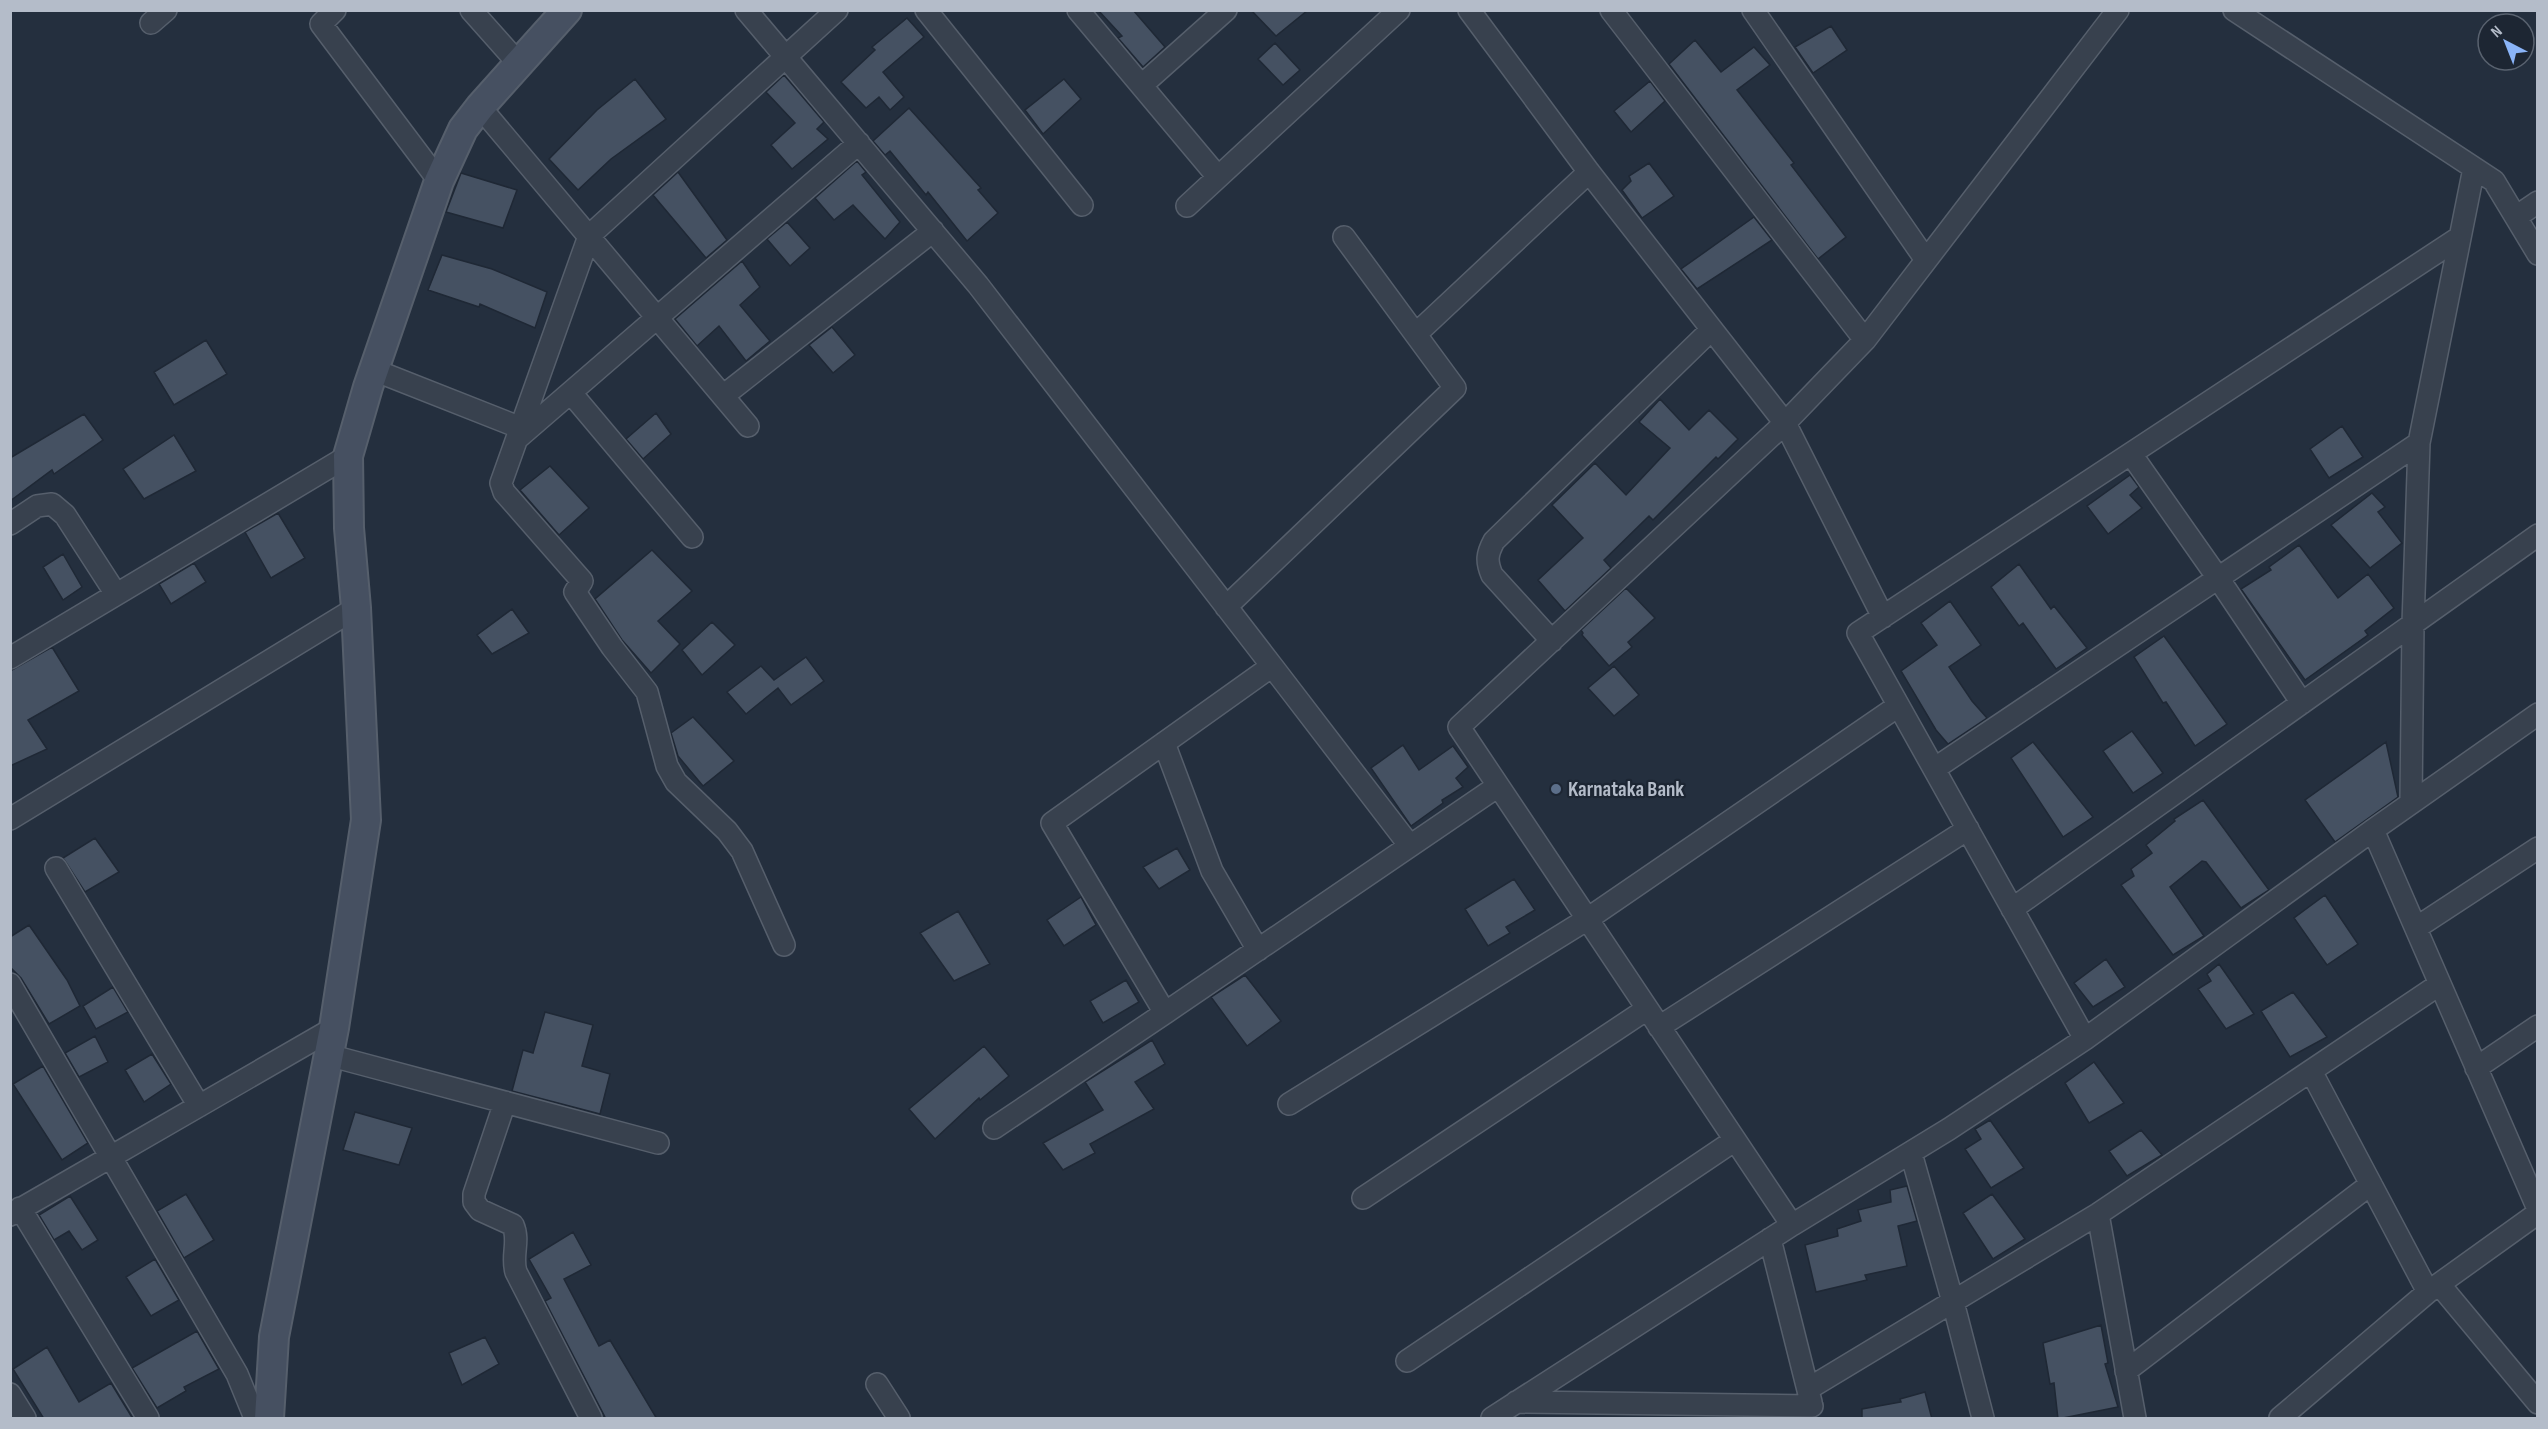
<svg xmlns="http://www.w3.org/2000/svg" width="2548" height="1429" viewBox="0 0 2548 1429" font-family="'Sofia Sans Condensed',sans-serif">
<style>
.building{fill:#455162;stroke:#1f2835;stroke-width:1.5}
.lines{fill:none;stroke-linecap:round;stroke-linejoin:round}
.street-casing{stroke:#565f6c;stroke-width:24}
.secondary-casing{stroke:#565f6c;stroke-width:32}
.street{stroke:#38414e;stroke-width:21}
.secondary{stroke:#465061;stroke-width:28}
.service-dot{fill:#5c6f8a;stroke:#1d2633;stroke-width:2}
.labels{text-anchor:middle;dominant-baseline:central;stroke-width:4.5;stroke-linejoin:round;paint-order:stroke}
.poi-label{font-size:21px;font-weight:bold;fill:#b4bcc9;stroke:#1d2633;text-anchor:start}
</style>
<rect width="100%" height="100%" fill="#242f3e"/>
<path class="building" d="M 1098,10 L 1133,10 L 1165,47 L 1143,67 L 1118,38 L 1122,36 Z
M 1251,10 L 1308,10 L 1276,36 Z
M 907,18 L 924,37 L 883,72 L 904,97 L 890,110 L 879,97 L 866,108 L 841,82 L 875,50 L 872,47 Z
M 1831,26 L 1847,50 L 1813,73 L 1795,47 Z
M 1695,40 L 1721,72 L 1754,47 L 1770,65 L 1737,90 L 1794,163 L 1791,165 L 1846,237 L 1818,259 L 1669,64 Z
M 1275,43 L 1300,70 L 1283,85 L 1258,59 Z
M 784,75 L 824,122 L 817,129 L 828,139 L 792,169 L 771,145 L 795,123 L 766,92 Z
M 635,79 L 666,119 L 611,159 L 578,190 L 549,159 L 597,110 Z
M 1064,79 L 1081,99 L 1043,134 L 1025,110 Z
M 1650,81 L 1665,101 L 1631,132 L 1614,111 Z
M 909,108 L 981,188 L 978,190 L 998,213 L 967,241 L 928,192 L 926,195 L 890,151 L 885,155 L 873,141 Z
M 857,161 L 866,172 L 862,175 L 900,222 L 885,239 L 853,205 L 834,220 L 815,198 Z
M 1649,163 L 1674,196 L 1642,218 L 1622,190 L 1631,181 L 1629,176 Z
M 678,172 L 727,240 L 706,258 L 653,195 Z
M 461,173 L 517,190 L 503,228 L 446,212 Z
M 1754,217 L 1772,240 L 1697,289 L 1681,269 Z
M 787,222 L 810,248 L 790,266 L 767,239 Z
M 442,255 L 492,269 L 547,292 L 535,328 L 480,304 L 479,307 L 428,290 Z
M 742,261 L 760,287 L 740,305 L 770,341 L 746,361 L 719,326 L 697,346 L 675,319 Z
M 832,327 L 855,355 L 833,373 L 809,345 Z
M 206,340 L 227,374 L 174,405 L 154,372 Z
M 1660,399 L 1689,430 L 1709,410 L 1738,439 L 1718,459 L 1716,457 L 1653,520 L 1649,516 L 1604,560 L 1611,568 L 1565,611 L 1538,580 L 1583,538 L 1552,505 L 1595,463 L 1626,495 L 1670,448 L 1639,422 Z
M 656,413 L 671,434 L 643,459 L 626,439 Z
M 84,414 L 103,440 L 54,474 L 52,470 L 10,501 L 10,458 Z
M 2342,426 L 2363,457 L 2329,478 L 2310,449 Z
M 174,435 L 196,471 L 144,499 L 123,469 Z
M 550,466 L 589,508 L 559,535 L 520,490 Z
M 2130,475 L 2139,487 L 2130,495 L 2142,508 L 2108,534 L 2087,506 Z
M 2372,493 L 2385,507 L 2378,512 L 2402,543 L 2370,568 L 2331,525 Z
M 278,513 L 305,558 L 271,578 L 245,532 Z
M 2299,545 L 2338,598 L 2368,574 L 2394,608 L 2365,631 L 2368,635 L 2305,680 L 2241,589 L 2271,570 L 2269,567 Z
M 652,550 L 692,591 L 658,621 L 680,644 L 651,673 L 622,640 L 595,599 Z
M 63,554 L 82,587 L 63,600 L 43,567 Z
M 194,563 L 206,582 L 171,604 L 159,584 Z
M 2019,564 L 2051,609 L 2054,606 L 2087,648 L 2056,669 L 2023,623 L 2019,626 L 1991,587 Z
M 1626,588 L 1655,618 L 1628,642 L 1632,647 L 1609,666 L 1582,635 L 1583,633 L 1581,630 Z
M 1950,601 L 1981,645 L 1949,667 L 1972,701 L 1987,718 L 1948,744 L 1936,730 L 1901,671 L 1937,645 L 1921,623 Z
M 512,609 L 529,633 L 492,654 L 477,635 Z
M 712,622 L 735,645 L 702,675 L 682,650 Z
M 2164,636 L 2227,724 L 2195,746 L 2166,702 L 2163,703 L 2134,657 Z
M 52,647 L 79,691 L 28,720 L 47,749 L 10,766 L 10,671 Z
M 806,657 L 824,681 L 791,705 L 778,688 L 746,714 L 727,692 L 761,666 L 774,680 Z
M 1614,666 L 1639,695 L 1614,716 L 1588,688 Z
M 693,717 L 734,761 L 703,786 L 678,756 L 671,733 Z
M 2132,731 L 2163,773 L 2133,793 L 2103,751 Z
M 2033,742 L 2093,817 L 2063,837 L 2011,758 Z
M 2386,742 L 2398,797 L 2335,842 L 2305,800 Z
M 1403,745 L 1419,770 L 1453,746 L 1468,767 L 1456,778 L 1463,787 L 1442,800 L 1443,803 L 1411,826 L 1371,768 Z
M 2203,800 L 2269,890 L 2241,908 L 2206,862 L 2202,861 L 2170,887 L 2204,936 L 2173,955 L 2121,885 L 2134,876 L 2131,869 L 2152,853 L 2146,845 L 2175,821 L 2174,819 Z
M 95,838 L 119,872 L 85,892 L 63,858 Z
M 1177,848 L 1190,870 L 1159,889 L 1143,867 Z
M 1514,879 L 1535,910 L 1506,927 L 1510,933 L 1488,946 L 1465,909 Z
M 2325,895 L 2358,944 L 2327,965 L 2294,918 Z
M 1081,897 L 1096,925 L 1064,946 L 1047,920 Z
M 958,911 L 990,964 L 954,981 L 920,933 Z
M 29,925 L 67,980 L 80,1006 L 49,1024 L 21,978 L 10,967 L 10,937 Z
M 2106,959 L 2125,987 L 2093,1007 L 2074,983 Z
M 2219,964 L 2254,1014 L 2226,1029 L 2198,989 L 2211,981 L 2207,974 Z
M 1245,975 L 1281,1021 L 1247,1046 L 1211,997 Z
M 1126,980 L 1139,1002 L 1103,1023 L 1090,1001 Z
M 113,987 L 128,1012 L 96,1029 L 83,1006 Z
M 2293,992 L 2327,1037 L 2290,1057 L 2261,1011 Z
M 545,1012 L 593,1025 L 582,1066 L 610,1074 L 600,1114 L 512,1091 L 523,1050 L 533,1053 Z
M 95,1036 L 108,1062 L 79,1077 L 65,1053 Z
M 1152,1040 L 1165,1064 L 1135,1082 L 1154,1109 L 1090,1144 L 1095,1153 L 1063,1170 L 1043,1143 L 1103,1110 L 1085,1082 Z
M 984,1046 L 1009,1076 L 980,1100 L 979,1098 L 935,1139 L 909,1109 Z
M 152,1054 L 171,1084 L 144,1102 L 125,1070 Z
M 2094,1062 L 2124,1103 L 2089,1123 L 2065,1083 Z
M 43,1066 L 88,1143 L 62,1160 L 13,1084 Z
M 355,1112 L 412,1128 L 399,1165 L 343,1150 Z
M 1990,1120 L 2024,1168 L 1991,1188 L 1965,1149 L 1981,1139 L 1975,1129 Z
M 2141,1130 L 2162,1155 L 2127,1176 L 2109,1151 Z
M 1907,1186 L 1917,1221 L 1898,1226 L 1907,1266 L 1865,1275 L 1867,1280 L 1816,1292 L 1805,1245 L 1838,1236 L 1837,1229 L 1861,1221 L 1858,1210 L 1891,1202 L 1890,1190 Z
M 186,1194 L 214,1240 L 184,1258 L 157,1211 Z
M 1992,1194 L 2025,1239 L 1993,1259 L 1963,1213 Z
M 70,1196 L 98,1240 L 82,1250 L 69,1231 L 54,1240 L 39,1215 Z
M 573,1232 L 591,1265 L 564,1279 L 599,1346 L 610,1340 L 657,1419 L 606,1419 L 545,1301 L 551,1298 L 529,1259 Z
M 155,1259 L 179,1300 L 151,1316 L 126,1277 Z
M 2101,1325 L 2108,1363 L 2105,1364 L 2118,1407 L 2058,1419 L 2054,1383 L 2050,1384 L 2043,1343 Z
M 197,1331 L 219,1369 L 184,1387 L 186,1391 L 157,1408 L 132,1368 Z
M 485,1337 L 499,1364 L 462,1385 L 449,1353 Z
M 47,1347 L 79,1402 L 111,1383 L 133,1419 L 44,1419 L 13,1369 Z
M 1925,1392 L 1932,1419 L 1862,1419 L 1862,1409 L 1901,1402 L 1900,1399 Z"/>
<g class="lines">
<g class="street-casing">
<path id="street" d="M 335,10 L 321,24 L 439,181
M 471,10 L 519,64
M 746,10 L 978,285 L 1272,666 L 1052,823 L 1165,1013 L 1498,786
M 926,10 L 1082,205
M 1078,10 L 1218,177
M 1469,10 L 1589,172 L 1785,423 L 1883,617
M 1611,10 L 1865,340
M 1753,10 L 1926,260
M 2234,10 L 2494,181 L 2538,254
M 151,23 L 166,10
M 1142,85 L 1226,10
M 480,107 L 748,426
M 1187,206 L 1399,10
M 2516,217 L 2538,202
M 1416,334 L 1589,172
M 374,370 L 521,428
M 571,393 L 692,537
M 723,396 L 933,231
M 519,437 L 859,143
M 2131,454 L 2218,578 L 2302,703
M 10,524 L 37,506 L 52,504 L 65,515 L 116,594
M 1226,607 L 1455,388 L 1344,237
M 1552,641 L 1492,575 C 1486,561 1487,554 1494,541 L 1711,330
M 10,658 L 348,456
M 1272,666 L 1410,846
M 1164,743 L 1212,871 L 1258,950
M 1934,769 L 2419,443
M 2411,802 L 2413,624 L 2419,443 L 2474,168
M 10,819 L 356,608
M 2373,830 L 2538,1209
M 56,868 L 199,1106
M 2012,909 L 2538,535
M 2416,928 L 2538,848
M 784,945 L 742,851 L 727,831 L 676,782 L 667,766 L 647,692 L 612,647 L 575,592 L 582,581 L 504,492 L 501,483 L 589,236 L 837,10
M 10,984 L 237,1374 L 255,1418
M 1659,1027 L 1968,829
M 2085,1039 L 1858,633 L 2460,237
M 328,1055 L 658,1143
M 2476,1068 L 2538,1026
M 2311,1071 L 2428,1292
M 505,1102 L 474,1194 L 474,1202 L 480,1210 L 513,1225 C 520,1241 511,1256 516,1272 L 591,1418
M 1289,1104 L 1586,920 L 1898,706
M 994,1128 L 1165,1013
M 1911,1153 L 1953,1302 L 1983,1418
M 1363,1198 L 1647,1009
M 20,1208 L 148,1418
M 2098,1214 L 2135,1418
M 10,1215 L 334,1028
M 1792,1225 L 1459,727 L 1785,423 L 1865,340 L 2118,10
M 1770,1239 L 1811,1402
M 2439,1284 L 2538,1403
M 1407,1361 L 1735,1140
M 2126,1371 L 2371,1184
M 877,1384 L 899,1418
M 1808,1389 L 2098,1214 L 2440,984
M 10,1394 L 25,1418
M 1516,1402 L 1812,1406
M 1492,1418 L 1792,1225 L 1949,1129 L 2085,1039 L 2373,830 L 2538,714
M 2280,1418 L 2428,1292 L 2538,1213"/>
</g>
<g class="secondary-casing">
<path id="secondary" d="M 269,1418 L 274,1337 L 334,1028 L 366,820 L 356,608 L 349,528 L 348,456 L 368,387 L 439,181 L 463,129 L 480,107 L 567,10"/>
</g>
<use href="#street" class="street"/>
<use href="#secondary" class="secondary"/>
</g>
<circle class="service-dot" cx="1556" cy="789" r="6"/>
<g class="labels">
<g class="poi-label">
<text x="1568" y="789">Karnataka Bank</text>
</g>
</g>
<rect width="2548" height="1429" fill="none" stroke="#b4bcc9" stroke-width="24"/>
<g transform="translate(2506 42) rotate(318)"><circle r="28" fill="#1d2633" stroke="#59626f" stroke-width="1.5"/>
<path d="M0-4.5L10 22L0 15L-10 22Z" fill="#8ab4f8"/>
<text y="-9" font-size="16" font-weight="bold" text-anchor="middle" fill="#b4bcc9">N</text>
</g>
</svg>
